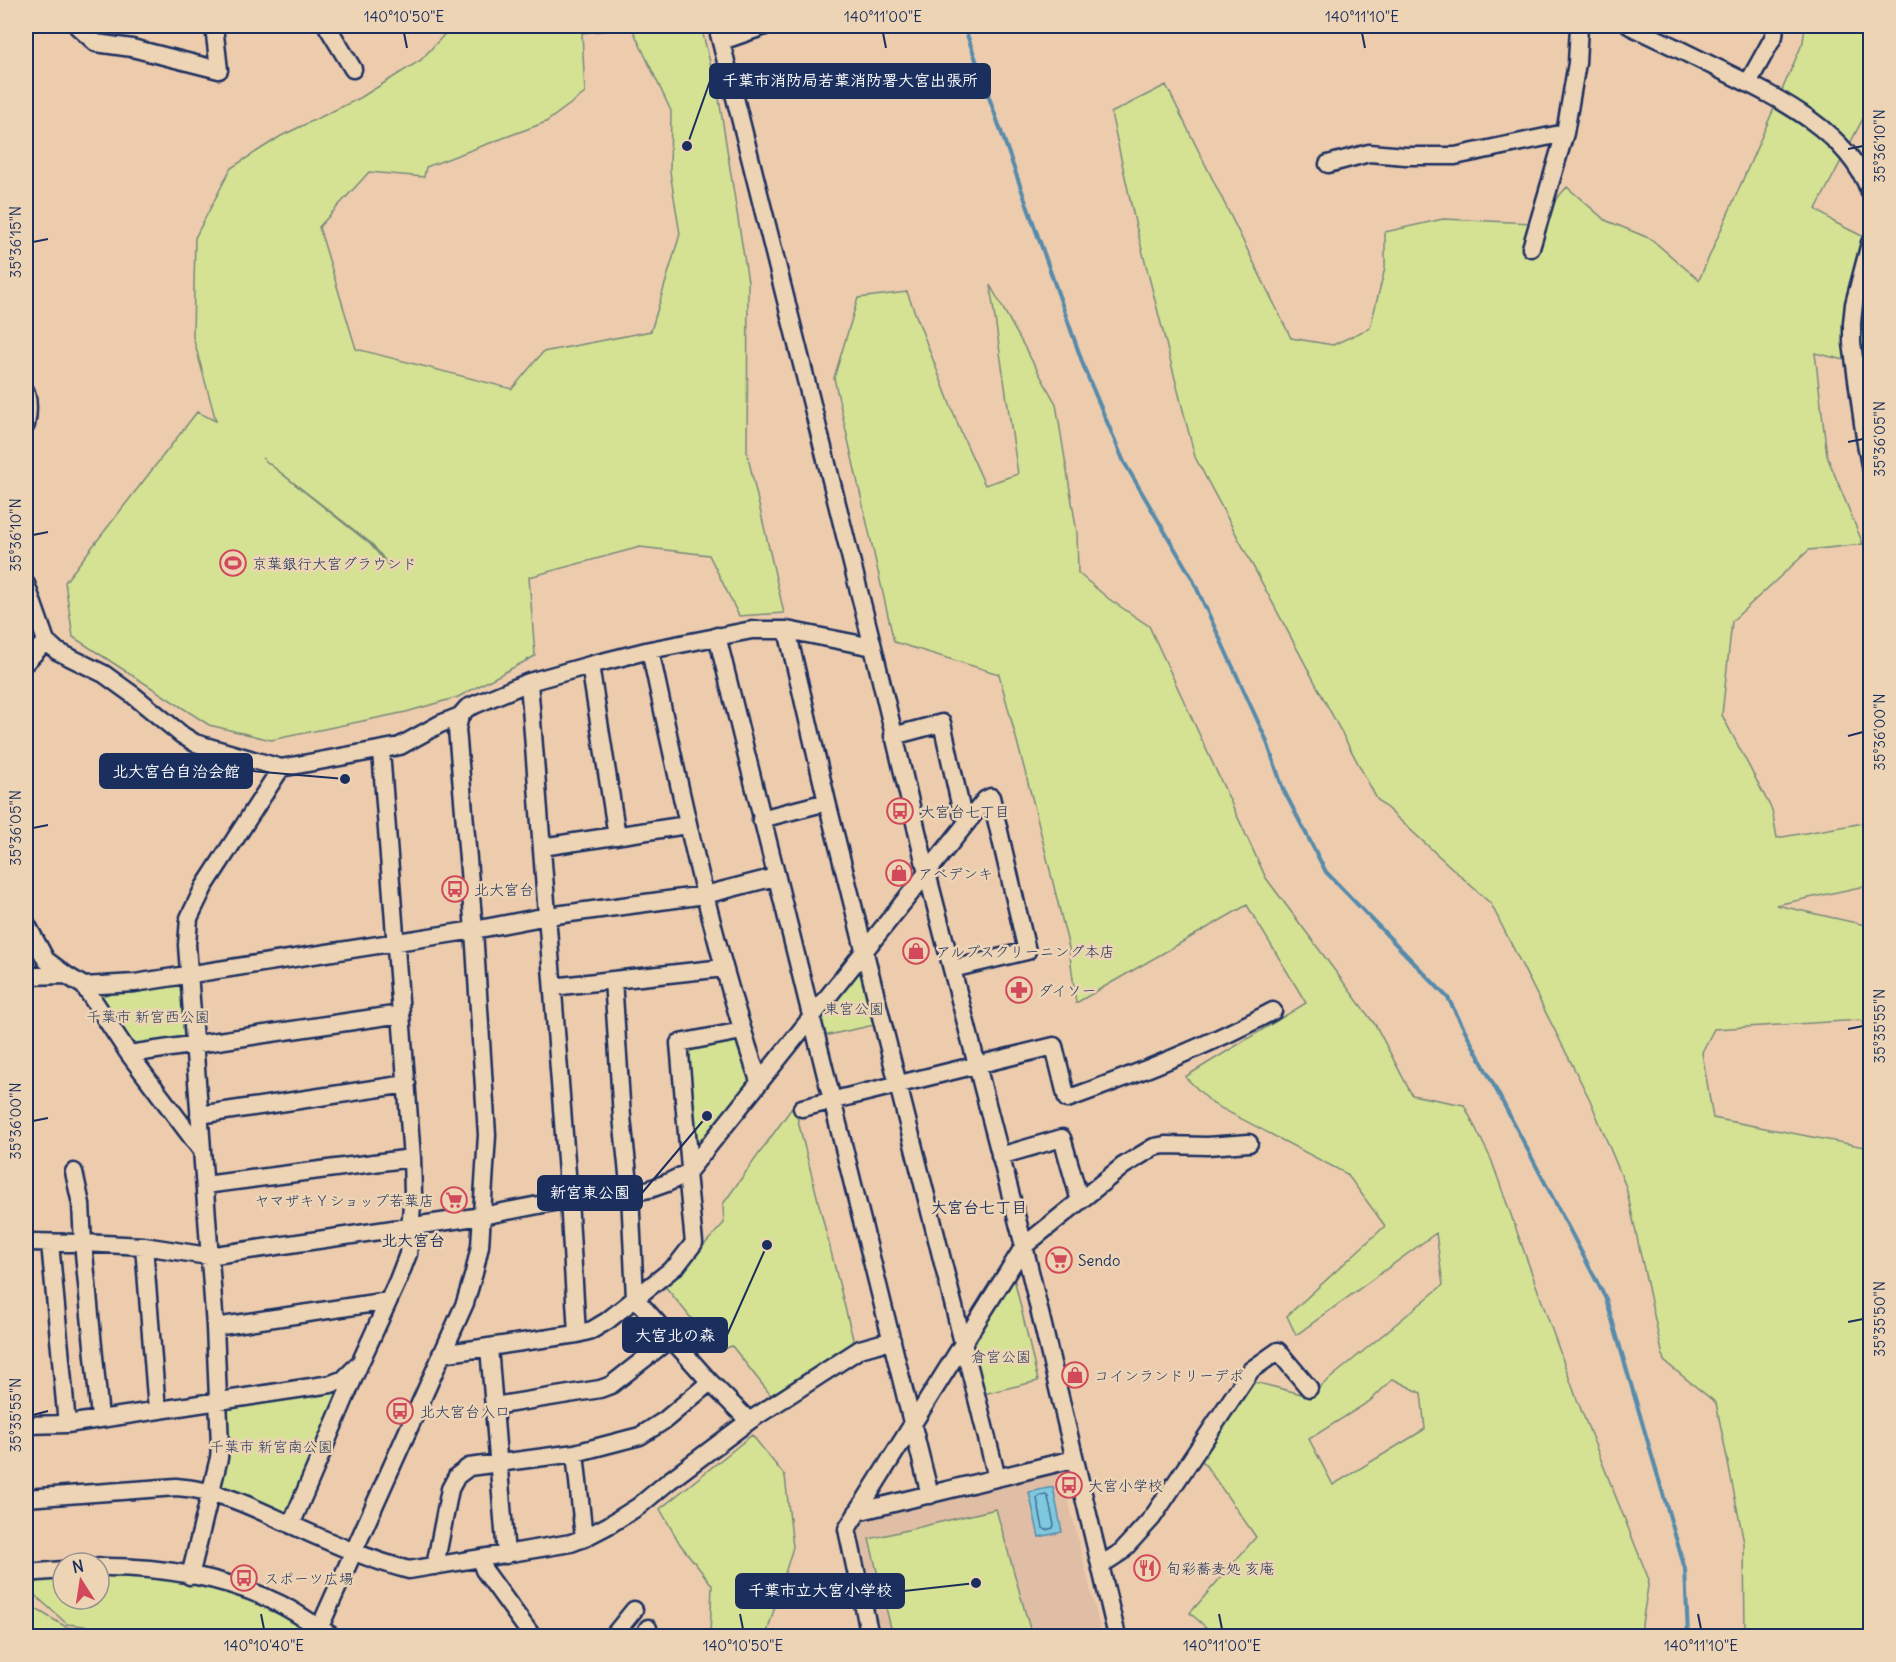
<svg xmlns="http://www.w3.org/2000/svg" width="1896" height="1662" viewBox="0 0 1896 1662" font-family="Delius,'Klee One',sans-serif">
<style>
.built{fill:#e0bea5}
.green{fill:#d5e294;stroke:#788879;stroke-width:1.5;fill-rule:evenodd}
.water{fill:#7fc9df;stroke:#578bab;stroke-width:1.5}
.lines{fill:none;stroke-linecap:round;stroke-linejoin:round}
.shore{stroke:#436d92;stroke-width:1.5}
.stream{stroke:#578bab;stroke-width:4}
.minor-casing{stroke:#1b2f5e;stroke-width:21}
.minor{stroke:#edd4b5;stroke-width:16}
.ticks{fill:none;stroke:#1b2f5e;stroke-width:2}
.labels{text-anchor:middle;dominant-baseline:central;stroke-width:5;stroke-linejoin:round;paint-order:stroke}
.poi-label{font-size:15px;fill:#1b2f5e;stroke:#edd4b5;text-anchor:start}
.park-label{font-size:15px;fill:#2e4163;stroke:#edd4b5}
.neighbourhood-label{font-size:16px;font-weight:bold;fill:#1b2f5e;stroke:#edd4b5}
.leader{fill:none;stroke:#1b2f5e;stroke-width:2}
.callout-dot{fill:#1b2f5e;stroke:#edd4b5;stroke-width:2}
.callout{fill:#1b2f5e;stroke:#1b2f5e;stroke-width:2}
.callout-label{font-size:16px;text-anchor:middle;font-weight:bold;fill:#fff}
.neatline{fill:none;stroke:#1b2f5e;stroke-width:2}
.ticks-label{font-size:15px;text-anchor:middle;fill:#1b2f5e}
</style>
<rect width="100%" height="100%" fill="#edccae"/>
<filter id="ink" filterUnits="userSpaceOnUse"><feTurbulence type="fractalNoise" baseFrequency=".0167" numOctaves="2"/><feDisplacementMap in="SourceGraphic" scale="12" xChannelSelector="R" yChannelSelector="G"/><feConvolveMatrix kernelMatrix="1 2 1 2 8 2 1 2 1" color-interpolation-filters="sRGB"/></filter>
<g filter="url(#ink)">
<path class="built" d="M 1060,1467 L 1102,1636 L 876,1636 L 850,1529 L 857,1518 Z"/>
<path class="green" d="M 452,26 L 701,26 L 719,99 L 748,282 L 747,453 L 784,613 L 739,616 L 709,555 L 640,547 L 529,577 L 535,656 L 458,697 L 406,712 L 271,740 L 209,725 L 73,637 L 65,582 L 197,412 L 216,421 L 193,337 L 195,238 L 231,168 L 281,136 L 360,98 L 421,60 ZM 632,28 L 671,111 L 670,172 L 680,234 L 651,331 L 543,352 L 512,389 L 356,349 L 319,227 L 369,172 L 424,177 L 426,167 L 546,122 L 585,93 L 582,33 ZM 262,458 L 372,544 L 391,568 L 370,544 Z
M 1805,26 L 1870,26 L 1870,105 L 1816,209 L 1834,222 L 1870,240 L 1870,366 L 1815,353 L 1827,456 L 1863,544 L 1809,550 L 1732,621 L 1722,715 L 1772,810 L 1777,838 L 1870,822 L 1870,885 L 1776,905 L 1870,926 L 1870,1044 L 1861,1020 L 1714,1029 L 1702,1052 L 1713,1118 L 1870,1148 L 1870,1636 L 1745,1636 L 1744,1543 L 1716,1403 L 1664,1361 L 1626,1187 L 1590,1100 L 1491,904 L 1377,799 L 1195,457 L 1135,222 L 1111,113 L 1166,85 L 1291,338 L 1333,345 L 1370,328 L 1385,268 L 1385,232 L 1443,219 L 1534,223 L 1567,187 L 1605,220 L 1651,239 L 1699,280 L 1803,42 Z
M 990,285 L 1056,404 L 1077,533 L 1078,573 L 1109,599 L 1149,626 L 1266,878 L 1376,1026 L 1412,1095 L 1464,1105 L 1491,1159 L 1576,1397 L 1649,1580 L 1642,1624 L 1642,1636 L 1216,1636 L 1190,1613 L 1256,1537 L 1199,1456 L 1247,1380 L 1309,1396 L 1443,1285 L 1436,1233 L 1296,1335 L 1287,1316 L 1385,1226 L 1347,1174 L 1213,1104 L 1185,1077 L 1306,1003 L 1247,905 L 1076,1003 L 1069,948 L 1035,809 L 999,674 L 894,642 L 834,378 L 858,298 L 907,292 L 960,430 L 985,485 L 1018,474 ZM 1393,1379 L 1421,1393 L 1425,1429 L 1333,1485 L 1309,1439 L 1370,1401 Z
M 860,966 L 879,1024 L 819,1037 L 816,1021 Z
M 182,980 L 188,1038 L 131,1050 L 88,988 Z
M 734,1037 L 739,1041 L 751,1082 L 696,1152 L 683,1047 Z
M 794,1105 L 854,1343 L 773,1398 L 732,1346 L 718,1351 L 664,1285 L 684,1267 L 724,1223 L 723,1204 Z
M 1014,1278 L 1038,1381 L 979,1395 L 968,1347 Z
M 343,1386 L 290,1513 L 286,1515 L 223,1489 L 221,1484 L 226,1407 Z
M 752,1435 L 785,1476 L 793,1547 L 766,1636 L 710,1636 L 712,1585 L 680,1544 L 660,1509 Z
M 996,1509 L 1032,1636 L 893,1636 L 869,1539 Z
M 99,1572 L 155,1575 L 256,1600 L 273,1608 L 317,1636 L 141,1636 L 136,1632 L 67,1624 L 26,1587 L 26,1578 L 63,1574 L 63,1599 L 99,1599 Z
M 26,1603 L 66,1627 L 124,1636 L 26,1636 Z"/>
<path class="water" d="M 1053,1487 L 1062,1532 L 1039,1537 L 1029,1492 Z"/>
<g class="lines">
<path class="shore" d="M 1046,1495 L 1048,1497 L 1054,1525 L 1053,1528 L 1046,1530 L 1043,1528 L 1037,1499 L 1039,1496 Z"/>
<path class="stream" d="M 964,26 L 1085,370 L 1124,462 L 1192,578 L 1266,739 L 1283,789 L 1326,872 L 1448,998 L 1606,1299 L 1685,1569 L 1688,1636"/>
<g class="minor-casing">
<path id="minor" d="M 77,26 L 96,43 L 132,48 L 219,70 L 214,26
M 327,26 L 353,69
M 717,26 L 873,647 L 927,873 L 1024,1246 L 1117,1636
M 1630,26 C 1660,40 1691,55 1721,70 C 1776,97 1847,130 1870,192
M 722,41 L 765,26
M 1748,83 L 1774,36 L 1775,26
M 1328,164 L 1369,153 L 1406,156 L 1455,156 L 1565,133
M 1870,243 L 1854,304 L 1852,323 L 1852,343 L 1865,438 L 1870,465
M 1531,248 L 1565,133 L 1577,63 L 1579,26
M 26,393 C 29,403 28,415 26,425
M 26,584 L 46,641 L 57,651 L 104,674 L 133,695 L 182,735 L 195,743 L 281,768 L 400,746 L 440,724 L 460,716 L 467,708 L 529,682 L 590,665 L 650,650 L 752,630 L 787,630 L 873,647
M 787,630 L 827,802 L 997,1478
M 717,636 L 930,1495
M 650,650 C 681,795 711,940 759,1081
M 26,662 L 46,641
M 590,665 L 617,836
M 529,682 L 569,1199 L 577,1334
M 893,736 L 942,723 L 962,813 L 971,818
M 761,819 L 827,802
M 542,847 L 687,825
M 26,923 L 46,960 L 66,975
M 26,976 L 66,975 L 84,986 L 135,983 L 474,930 L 548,916 L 705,895 L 775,877
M 84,986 L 129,1054 L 202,1151
M 553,987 L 613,980
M 129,1054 L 401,1014
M 802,1108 L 1054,1046 L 1067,1099 C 1137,1074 1208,1046 1273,1011
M 199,1115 L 407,1084
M 1000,1156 L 1062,1138 L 1080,1201
M 690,1168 L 679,1043 L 742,1031
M 74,1172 L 81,1204 L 83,1243 L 100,1418
M 205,1185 L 412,1158
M 26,1242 L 83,1243 L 144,1246 L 208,1256 L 482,1216 L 569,1199 L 630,1193 L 650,1189 L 667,1183 L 687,1173 L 985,800 L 991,797 L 1027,951 L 952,969
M 50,1243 L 67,1424
M 144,1246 L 157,1410
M 215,1327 L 388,1301
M 489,1347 L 506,1555
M 441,1354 L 577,1334 L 592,1330 L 607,1321 L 677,1265 L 694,1243 L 687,1173
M 494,1406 L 600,1389 L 611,1385 L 671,1338
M 749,1421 L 860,1349 L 892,1340
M 26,1425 L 67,1424 L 331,1384 L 344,1379 L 357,1366
M 575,1453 L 584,1538
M 26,1498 L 176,1487 C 218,1490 248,1505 285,1522 C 325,1540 366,1559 409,1570 L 571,1543 L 584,1538 L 609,1525 L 639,1506 L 669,1481 L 749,1421 L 710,1382 L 635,1298 L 630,1193 L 622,1117 L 613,980 L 724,968
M 857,1512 L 1074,1459
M 291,1525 L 360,1363 L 398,1280 L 408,1254 L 413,1193 L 412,1158 L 381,751
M 480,1559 L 484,1570 L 532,1636
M 1101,1565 L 1121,1552 L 1152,1518 L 1251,1370 L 1278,1351 L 1309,1388
M 435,1566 L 450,1489 L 457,1476 L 469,1467 L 575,1453 L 640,1436 L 665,1420 L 710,1382
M 99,1567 C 159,1566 226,1577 280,1604 C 298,1613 315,1626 332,1636
M 26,1573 L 63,1570
M 190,1576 L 219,1458 L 220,1446 L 215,1327 L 187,945 L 189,918 L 204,887 L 281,768
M 319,1629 L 465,1303 L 474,1273 L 480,1246 L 487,1135 L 474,930 L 457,729 L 460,716
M 613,1636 L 634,1610
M 644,1636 L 648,1628
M 870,1636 L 847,1529 L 1024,1246 L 1123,1166 L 1154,1147 L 1165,1145 L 1207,1146 L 1249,1143"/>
</g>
<use href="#minor" class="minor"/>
</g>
</g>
<path class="ticks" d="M 404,33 L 407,48M 883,33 L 886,48M 1362,33 L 1365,48M 1848,149 L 1863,146M 33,242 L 48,239M 1848,442 L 1863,439M 33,535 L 48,532M 1848,736 L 1863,732M 33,828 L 48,825M 1848,1029 L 1863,1026M 33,1121 L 48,1118M 1848,1322 L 1863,1319M 33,1415 L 48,1411M 261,1614 L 264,1629M 740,1614 L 743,1629M 1219,1614 L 1222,1629M 1698,1614 L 1701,1629"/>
<defs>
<g id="stadium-ring" transform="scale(1.35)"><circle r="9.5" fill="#edd4b5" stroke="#d1495b" stroke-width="1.5"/><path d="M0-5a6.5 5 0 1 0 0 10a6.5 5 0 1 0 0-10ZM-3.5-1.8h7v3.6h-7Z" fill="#d1495b"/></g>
<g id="bus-ring" transform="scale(1.35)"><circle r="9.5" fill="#edd4b5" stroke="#d1495b" stroke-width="1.5"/><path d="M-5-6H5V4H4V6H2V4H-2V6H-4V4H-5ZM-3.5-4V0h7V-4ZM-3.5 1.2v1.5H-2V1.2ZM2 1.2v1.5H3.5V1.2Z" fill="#d1495b"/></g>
<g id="shop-ring" transform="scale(1.35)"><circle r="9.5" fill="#edd4b5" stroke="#d1495b" stroke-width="1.5"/><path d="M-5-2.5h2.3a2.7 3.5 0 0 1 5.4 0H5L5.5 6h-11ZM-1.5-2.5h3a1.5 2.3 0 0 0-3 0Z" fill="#d1495b"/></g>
<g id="pharmacy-ring" transform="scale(1.35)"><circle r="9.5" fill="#edd4b5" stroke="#d1495b" stroke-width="1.5"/><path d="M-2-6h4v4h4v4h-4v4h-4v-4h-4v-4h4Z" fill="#d1495b"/></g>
<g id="supermarket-ring" transform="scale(1.35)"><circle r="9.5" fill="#edd4b5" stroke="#d1495b" stroke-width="1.5"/><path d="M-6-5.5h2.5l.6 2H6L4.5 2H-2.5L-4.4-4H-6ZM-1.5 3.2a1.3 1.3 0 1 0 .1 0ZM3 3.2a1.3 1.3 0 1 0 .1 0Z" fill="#d1495b"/></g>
<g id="restaurant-ring" transform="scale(1.35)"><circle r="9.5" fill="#edd4b5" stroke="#d1495b" stroke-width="1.5"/><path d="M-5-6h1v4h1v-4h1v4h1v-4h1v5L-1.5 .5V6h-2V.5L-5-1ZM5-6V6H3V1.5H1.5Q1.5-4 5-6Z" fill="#d1495b"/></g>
</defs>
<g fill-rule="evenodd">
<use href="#stadium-ring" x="233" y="563"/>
<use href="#bus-ring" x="900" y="811"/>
<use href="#shop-ring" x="899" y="873"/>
<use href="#bus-ring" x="455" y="889"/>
<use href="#shop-ring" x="916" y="951"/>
<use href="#pharmacy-ring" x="1019" y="990"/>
<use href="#supermarket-ring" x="454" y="1200"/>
<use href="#supermarket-ring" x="1059" y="1260"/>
<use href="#shop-ring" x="1075" y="1375"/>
<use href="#bus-ring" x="400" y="1411"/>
<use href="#bus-ring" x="1069" y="1485"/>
<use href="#restaurant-ring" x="1147" y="1568"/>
<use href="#bus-ring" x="244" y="1578"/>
</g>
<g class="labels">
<g class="poi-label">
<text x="252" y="563">京葉銀行大宮グラウンド</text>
<text x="920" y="811">大宮台七丁目</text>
<text x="918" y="873">アベデンキ</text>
<text x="474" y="889">北大宮台</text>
<text x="936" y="951">アルプスクリーニング本店</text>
<text x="1038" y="990">ダイソー</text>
<text x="434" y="1200" text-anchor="end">ヤマザキＹショップ若葉店</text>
<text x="1078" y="1260">Sendo</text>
<text x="1094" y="1375">コインランドリーデポ</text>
<text x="420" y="1411">北大宮台入口</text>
<text x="1088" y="1485">大宮小学校</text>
<text x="1166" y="1568">旬彩蕎麦処 亥庵</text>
<text x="264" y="1578">スポーツ広場</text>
</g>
<g class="park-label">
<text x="854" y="1008">東宮公園</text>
<text x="148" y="1016">千葉市 新宮西公園</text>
<text x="1001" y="1356">倉宮公園</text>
<text x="271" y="1446">千葉市 新宮南公園</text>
</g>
<g class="neighbourhood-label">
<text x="979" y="1207">大宮台七丁目</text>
<text x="413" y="1240">北大宮台</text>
</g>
</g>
<path class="leader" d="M687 146L710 81M345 779L252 771M707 1116L642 1193M767 1245L727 1335M976 1583L904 1591"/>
<g class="callout-dot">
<circle cx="687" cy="146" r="6"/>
<circle cx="345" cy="779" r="6"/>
<circle cx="707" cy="1116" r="6"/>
<circle cx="767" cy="1245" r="6"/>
<circle cx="976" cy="1583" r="6"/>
</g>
<g class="callout">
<rect x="710" y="64" width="280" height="34" rx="6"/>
<rect x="100" y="754" width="152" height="34" rx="6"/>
<rect x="538" y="1176" width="104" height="34" rx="6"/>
<rect x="623" y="1318" width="104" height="34" rx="6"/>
<rect x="736" y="1574" width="168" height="34" rx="6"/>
</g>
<g class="callout-label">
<text x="850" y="86">千葉市消防局若葉消防署大宮出張所</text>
<text x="176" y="777">北大宮台自治会館</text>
<text x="590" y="1198">新宮東公園</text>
<text x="675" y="1341">大宮北の森</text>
<text x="820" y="1596">千葉市立大宮小学校</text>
</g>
<rect width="1896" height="1662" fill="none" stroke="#edd4b5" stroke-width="66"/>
<g transform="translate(81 1581) rotate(348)"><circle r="28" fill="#edd4b5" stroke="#999292" stroke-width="1.5"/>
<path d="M0-4.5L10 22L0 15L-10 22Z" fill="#d1495b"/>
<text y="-9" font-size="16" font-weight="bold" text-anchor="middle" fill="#1b2f5e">N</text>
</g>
<rect x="33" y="33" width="1830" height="1596" class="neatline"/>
<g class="ticks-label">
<text x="404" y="22">140°10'50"E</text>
<text x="883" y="22">140°11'00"E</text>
<text x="1362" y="22">140°11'10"E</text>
<text transform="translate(1880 146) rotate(-90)" y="5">35°36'10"N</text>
<text transform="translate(16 242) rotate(-90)" y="5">35°36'15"N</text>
<text transform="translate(1880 439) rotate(-90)" y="5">35°36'05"N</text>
<text transform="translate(16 535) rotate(-90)" y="5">35°36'10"N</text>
<text transform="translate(1880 732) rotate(-90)" y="5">35°36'00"N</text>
<text transform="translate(16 828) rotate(-90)" y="5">35°36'05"N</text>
<text transform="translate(1880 1026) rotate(-90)" y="5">35°35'55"N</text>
<text transform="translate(16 1121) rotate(-90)" y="5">35°36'00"N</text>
<text transform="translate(1880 1319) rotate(-90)" y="5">35°35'50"N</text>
<text transform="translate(16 1415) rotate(-90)" y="5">35°35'55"N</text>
<text x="264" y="1651">140°10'40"E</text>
<text x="743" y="1651">140°10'50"E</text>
<text x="1222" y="1651">140°11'00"E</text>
<text x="1701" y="1651">140°11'10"E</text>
</g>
</svg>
